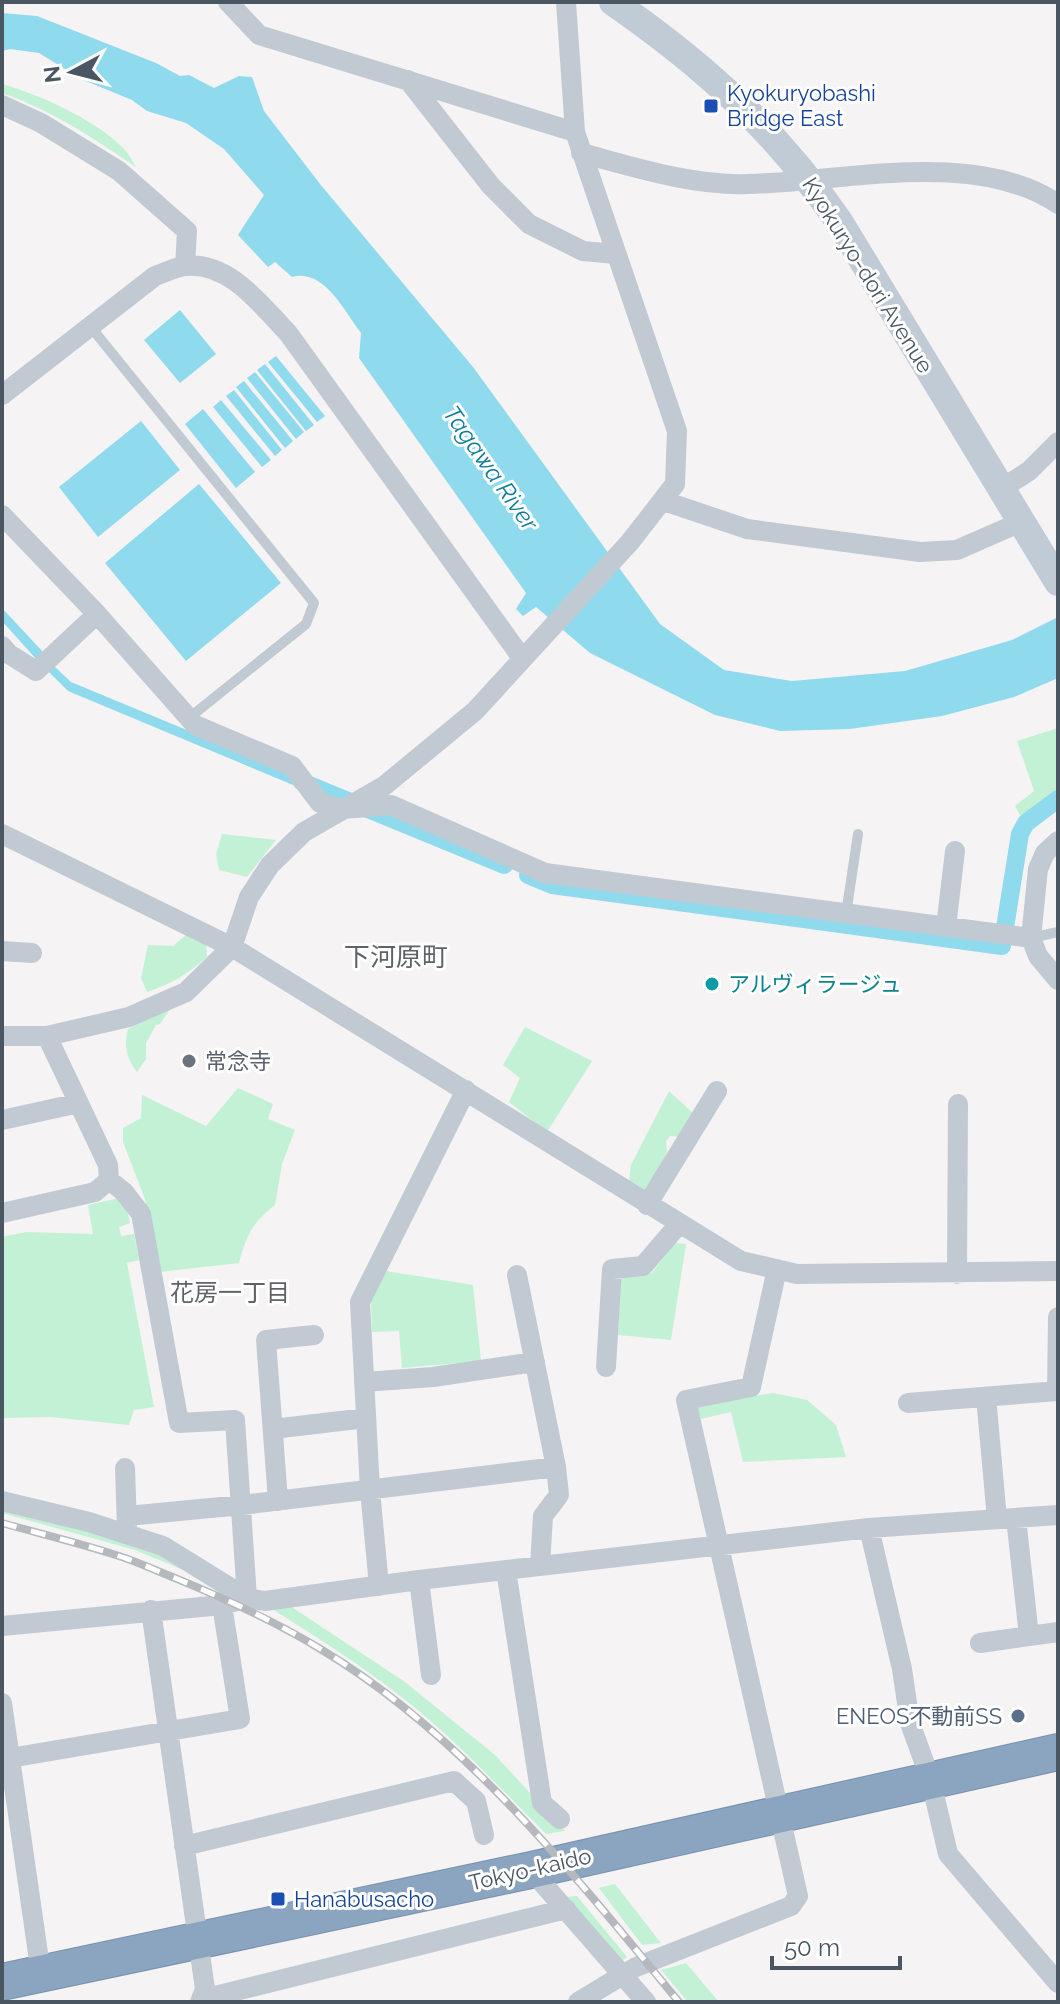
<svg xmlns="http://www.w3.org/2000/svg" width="1060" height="2004" viewBox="0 0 1060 2004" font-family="Raleway,'Noto Sans JP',sans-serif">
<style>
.green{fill:#c3f1d5}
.water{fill:#90daee}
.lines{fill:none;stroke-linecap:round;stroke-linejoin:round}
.canal{stroke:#90daee;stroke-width:18}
.highway-casing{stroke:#7690ad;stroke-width:38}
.lane{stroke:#c1cad2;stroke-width:10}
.street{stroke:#c1cad2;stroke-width:20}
.secondary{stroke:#c1cbd6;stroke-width:28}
.highway{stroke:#8ba5c1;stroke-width:36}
.rail-casing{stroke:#b5b8bd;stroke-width:8}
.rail{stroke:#fff;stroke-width:5;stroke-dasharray:15;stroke-linecap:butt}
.transit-dot{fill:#1a4fb4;stroke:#fff;stroke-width:3}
.culture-dot{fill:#0f9aa8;stroke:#fff;stroke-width:3}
.worship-dot{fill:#6b7280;stroke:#fff;stroke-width:3}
.service-dot{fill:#5c6f8a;stroke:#fff;stroke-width:3}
.labels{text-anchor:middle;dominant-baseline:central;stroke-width:6;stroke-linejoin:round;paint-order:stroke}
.transit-label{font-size:22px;fill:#164399;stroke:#fff;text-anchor:start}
.street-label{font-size:22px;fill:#4a5661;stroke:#fff}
.culture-label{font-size:22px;fill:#0d838f;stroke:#fff;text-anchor:start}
.worship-label{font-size:22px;fill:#5b616d;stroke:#fff;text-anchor:start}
.service-label{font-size:22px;fill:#4e5e75;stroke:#fff;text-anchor:end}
.water-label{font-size:24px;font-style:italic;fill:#0c7c9b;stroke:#fff}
.neighbourhood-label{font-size:24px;fill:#5f6368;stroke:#fff}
.quarter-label{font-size:26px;fill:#5f6368;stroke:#fff}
</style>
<rect width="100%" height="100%" fill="#f5f3f3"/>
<path class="green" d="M 2,84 C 40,95 92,118 121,146 C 127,151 132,160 136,167 C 93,138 51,110 2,93 Z
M 1058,728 L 1058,794 L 1023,820 L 1015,806 L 1034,791 L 1017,741 Z
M 222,834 L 276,840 L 247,877 L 219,870 L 216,854 Z
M 186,935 L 206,943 L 207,957 C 188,974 171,984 147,992 L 141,978 L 148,945 L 173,946 Z
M 170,1009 L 160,1024 L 156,1025 L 146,1043 L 146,1059 L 137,1072 C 126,1057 124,1047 128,1029 Z
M 525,1027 L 592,1061 L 547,1132 L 509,1102 L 520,1078 L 503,1065 Z
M 238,1088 L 273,1104 L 268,1119 L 295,1130 L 282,1164 L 275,1205 C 252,1223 246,1236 239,1263 L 159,1272 L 145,1199 L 123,1142 L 123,1128 L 141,1118 L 142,1095 L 206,1126 Z
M 669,1091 L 693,1113 L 678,1137 L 670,1136 L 666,1141 L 667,1152 L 648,1193 L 629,1182 L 631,1165 Z
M 124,1197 L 130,1223 L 119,1227 L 121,1236 L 134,1234 L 139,1260 L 127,1263 L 154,1407 L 134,1410 L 129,1425 L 51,1417 L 2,1418 L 2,1237 L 26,1232 L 93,1234 L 88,1205 Z
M 674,1243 L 686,1244 L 671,1340 L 618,1335 L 621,1274 L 652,1273 Z
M 386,1271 L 473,1285 L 481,1361 L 402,1368 L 399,1331 L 372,1332 L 371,1298 Z
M 773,1393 L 807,1400 L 836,1425 L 846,1457 L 743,1462 L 731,1412 L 700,1419 L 697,1405 Z
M 2,1505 L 163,1553 L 210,1581 L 135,1550 L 2,1513 Z
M 287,1604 L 405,1682 L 495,1755 L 565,1831 L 546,1834 C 500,1788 455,1739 404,1699 C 361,1665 314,1635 267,1606 Z
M 615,1884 L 661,1943 L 642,1945 L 599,1888 Z
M 577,1896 L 627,1957 L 621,1962 L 564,1897 Z
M 686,1963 L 719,2002 L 688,2002 L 661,1970 Z"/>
<path class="water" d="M 2,13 L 37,16 L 156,63 L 180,76 L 189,75 L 214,88 L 239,76 L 252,77 L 264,111 L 320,184 L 473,367 L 660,624 L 724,670 L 792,681 L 905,671 L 1012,640 L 1058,617 L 1058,678 L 1014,697 L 942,716 L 850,729 L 780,731 L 715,715 L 590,653 L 536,607 L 523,616 L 516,609 L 526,593 L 359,358 L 361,333 C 344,311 324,268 292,277 L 275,262 L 268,267 L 238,235 L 264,195 L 224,149 L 186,123 L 147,111 L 132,100 L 81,79 L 39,53 L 10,49 L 2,51 Z
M 180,310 L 216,354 L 180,383 L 144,340 Z
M 276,356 L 325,416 L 317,422 L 268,362 Z
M 265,364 L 314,425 L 306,431 L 257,370 Z
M 255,372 L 304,432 L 296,439 L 247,378 Z
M 244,381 L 293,441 L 285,448 L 236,387 Z
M 234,390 L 282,450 L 275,456 L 226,396 Z
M 221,400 L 271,460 L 262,467 L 213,407 Z
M 203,409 L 255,472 L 236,488 L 185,424 Z
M 141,421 L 180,470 L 98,537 L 59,487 Z
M 199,484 L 281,583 L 186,661 L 105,563 Z
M 2,608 L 43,652 L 36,659 L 2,621 Z
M 54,666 L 71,682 L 293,774 L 298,787 L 68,691 L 48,671 Z"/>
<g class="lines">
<path class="canal" d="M 302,782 L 504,865
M 528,875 L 552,885 L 1002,946 L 1020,834 L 1026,823 L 1058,799"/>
<g class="highway-casing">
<path id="highway" d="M 2,1982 L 531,1870 L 1058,1752"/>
</g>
<path class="lane" d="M 90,326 L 314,603 L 306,624 L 189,718
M 846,914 L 858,834
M 1031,938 L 1058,932"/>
<path class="street" d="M 228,2 L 259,35 L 575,132
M 408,80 L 491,186 L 529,224 L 583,251 L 616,254
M 2,105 L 41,123 L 119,171 L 187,231 L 185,266
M 581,153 C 634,167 693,186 748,184 C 842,182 975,148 1058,204
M 2,395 L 155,276 C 164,273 175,267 185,266 C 229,261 261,305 288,333 L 522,658
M 1001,489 L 1029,471 L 1058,442
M 664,501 L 747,529 L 920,552 L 957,550 L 1021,522
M 2,515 L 97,614 L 195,725 L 292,766 L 320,803 L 343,809 L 391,805 L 545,873 L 1031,938
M 2,646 L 9,654 L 36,671 L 97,614
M 2,834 L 232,947 L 741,1261 L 797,1274 L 1058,1271
M 1058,841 L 1045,853 L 1038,869 L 1031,938 L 1038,956 L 1058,980
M 946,927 L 955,851
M 2,951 L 32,953
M 2,1036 L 47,1036 L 129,1017 L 186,992 L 232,947 L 249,897 L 270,865 L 304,832 L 384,786 L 475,711 L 630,542 L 675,484 L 677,431 L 575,132 L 566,2
M 47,1036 L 108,1165 L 109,1180 L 124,1192 L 141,1214 L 179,1423 L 235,1420 L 247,1598
M 2,1120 L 79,1103
M 647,1205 L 717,1091
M 2,1213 L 95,1192 L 109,1180
M 957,1274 L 958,1104
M 517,1275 L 556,1467 L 559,1495 L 543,1516 L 540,1566
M 606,1367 L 612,1269 L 643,1266 L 679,1224
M 364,1382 L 433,1377 L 535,1362
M 986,1397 L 997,1519
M 908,1403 L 1057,1391 L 1058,1317
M 273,1429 L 366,1418
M 125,1468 L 127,1527
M 2,1501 L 89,1522 L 163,1546 L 247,1598
M 278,1501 L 266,1340 L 314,1335
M 127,1516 L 242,1505 L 556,1467
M 869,1528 L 902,1669 L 910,1723 L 931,1781 L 948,1854 L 1058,1983
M 506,1570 L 542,1803 L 560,1819
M 419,1580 L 431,1675
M 379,1586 L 370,1490 L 360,1302 L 466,1090
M 151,1610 L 205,1989 L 200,2002
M 2,1626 L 222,1605 L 247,1598 L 265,1601 L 419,1580 L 869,1528 L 1058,1515
M 1029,1636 L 1058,1632
M 980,1643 L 1029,1636 L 1016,1518
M 2,1703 L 41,1974
M 10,1758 L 240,1719 L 222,1605
M 184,1846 L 454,1781 L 476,1801 L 484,1835
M 531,1870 L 646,2002
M 203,2002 L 215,1996 L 566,1909
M 578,2002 L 636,1967 L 791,1906 L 798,1896 L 686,1400 L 751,1387 L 777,1269"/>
<path class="secondary" d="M 613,2 C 704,65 777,131 840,223 L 1058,582"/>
<use href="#highway" class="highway"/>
<g class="rail-casing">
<path id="rail" d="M 2,1523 C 41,1534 80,1543 119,1556 C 138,1562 157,1571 175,1578 C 226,1599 275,1621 322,1650 C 463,1734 576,1877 679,2002"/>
</g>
<use href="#rail" class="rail"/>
</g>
<g class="transit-dot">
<rect x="703" y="98" width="16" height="16" rx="4"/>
<rect x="270" y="1891" width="16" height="16" rx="4"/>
</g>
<circle class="culture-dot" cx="712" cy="984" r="8"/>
<circle class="worship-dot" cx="189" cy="1061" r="8"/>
<circle class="service-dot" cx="1018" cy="1716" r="8"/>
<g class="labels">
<g class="transit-label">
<text x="727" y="93">Kyokuryobashi<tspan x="727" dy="25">Bridge East</tspan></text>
<text x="294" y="1899">Hanabusacho</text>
</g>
<g class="street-label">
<text transform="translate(868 275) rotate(58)">Kyokuryo-dori Avenue</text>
<text transform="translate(530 1869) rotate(-13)">Tokyo-kaido</text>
</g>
<g class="culture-label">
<text x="728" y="984">アルヴィラージュ</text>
</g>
<g class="worship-label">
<text x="205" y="1061">常念寺</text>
</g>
<g class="service-label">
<text x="1002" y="1716">ENEOS不動前SS</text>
</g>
<g class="water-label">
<text transform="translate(491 468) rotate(55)">Tagawa River</text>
</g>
<g class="neighbourhood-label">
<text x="230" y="1292">花房一丁目</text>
</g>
<g class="quarter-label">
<text x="396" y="957">下河原町</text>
</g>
</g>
<rect width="1060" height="2004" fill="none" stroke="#4a5661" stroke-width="8"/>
<g transform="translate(72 72) rotate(263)" stroke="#ffffff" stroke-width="6" paint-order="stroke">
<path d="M0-6L14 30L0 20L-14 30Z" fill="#4a5661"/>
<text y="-12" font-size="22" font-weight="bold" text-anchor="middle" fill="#4a5661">N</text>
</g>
<path d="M772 1956v12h128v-12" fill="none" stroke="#4a5661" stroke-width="4"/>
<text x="784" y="1956" font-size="24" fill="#4a5661" stroke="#ffffff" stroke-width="6" paint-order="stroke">50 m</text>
</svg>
